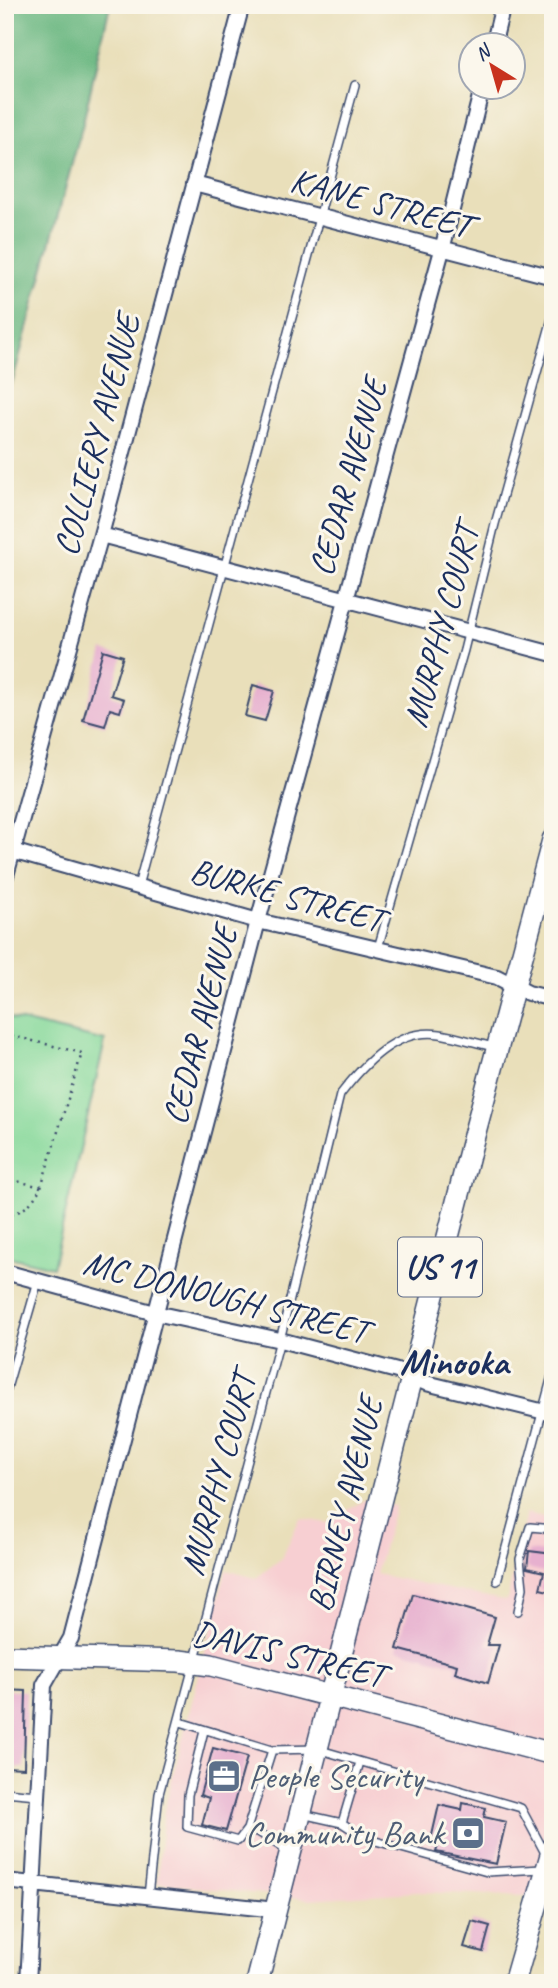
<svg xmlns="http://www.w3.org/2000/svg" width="558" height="1988" viewBox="0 0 558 1988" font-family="Caveat,sans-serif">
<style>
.built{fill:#f7cfd2}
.green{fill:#85d89a;stroke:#50847c;stroke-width:2}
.forest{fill:#6cb882;stroke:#447470;stroke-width:2}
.building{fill:#e7b0cf}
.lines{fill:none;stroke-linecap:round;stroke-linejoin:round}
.lane-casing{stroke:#3a496c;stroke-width:10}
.street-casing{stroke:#3a496c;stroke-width:18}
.primary-casing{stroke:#3a496c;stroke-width:24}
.path{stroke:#3a496c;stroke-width:2.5;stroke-dasharray:2 5;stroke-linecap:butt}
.lane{stroke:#fff;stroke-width:7}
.street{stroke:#fff;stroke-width:14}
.primary{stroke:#fff;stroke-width:21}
.labels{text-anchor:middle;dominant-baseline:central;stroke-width:6;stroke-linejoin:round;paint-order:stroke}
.shield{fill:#fbf7ec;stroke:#5e6b89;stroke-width:2}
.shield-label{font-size:33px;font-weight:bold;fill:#1b2f5e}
.street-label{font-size:35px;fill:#1b2f5e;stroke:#fbf7ec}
.service-label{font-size:35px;fill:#4e5e75;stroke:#fbf7ec;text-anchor:start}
.neighbourhood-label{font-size:37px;font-weight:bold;fill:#1b2f5e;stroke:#fbf7ec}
</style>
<rect width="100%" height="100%" fill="#fbf7ec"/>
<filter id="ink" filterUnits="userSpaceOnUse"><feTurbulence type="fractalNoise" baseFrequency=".0143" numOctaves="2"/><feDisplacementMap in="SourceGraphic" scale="14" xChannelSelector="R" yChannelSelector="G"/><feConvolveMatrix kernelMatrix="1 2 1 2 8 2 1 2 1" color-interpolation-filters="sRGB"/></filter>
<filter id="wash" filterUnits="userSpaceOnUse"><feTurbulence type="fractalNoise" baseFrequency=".00686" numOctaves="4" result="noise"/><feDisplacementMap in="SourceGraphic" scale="28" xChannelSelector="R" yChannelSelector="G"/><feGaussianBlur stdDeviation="1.57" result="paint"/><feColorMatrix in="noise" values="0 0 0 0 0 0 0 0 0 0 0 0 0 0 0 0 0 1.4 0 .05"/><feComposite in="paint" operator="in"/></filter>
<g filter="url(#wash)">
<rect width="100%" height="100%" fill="#e9dfba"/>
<path class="built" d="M 364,1500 L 395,1506 L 376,1574 L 507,1601 L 526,1513 L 553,1519 L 553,1897 L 418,1892 L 309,1899 L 157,1883 L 164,1810 L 226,1570 L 256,1578 L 282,1558 L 300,1518 L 327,1523 Z"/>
<path class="green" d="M 5,1017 L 105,1041 L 53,1267 L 5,1256 Z"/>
<path class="forest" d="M 5,5 L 110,5 L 82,127 L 13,380 L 5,394 Z"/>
<g id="blocks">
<path class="building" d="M 103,650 L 123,656 L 111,695 L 124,699 L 120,712 L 110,709 L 105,726 L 83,720 Z
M 253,685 L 274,691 L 265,721 L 245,716 Z
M 529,1551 L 553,1554 L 553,1592 L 540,1589 L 544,1572 L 527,1568 Z
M 413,1594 L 495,1617 L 487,1645 L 499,1645 L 488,1683 L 455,1673 L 457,1665 L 397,1649 Z
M 5,1690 L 26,1691 L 24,1768 L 5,1767 Z
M 213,1748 L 247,1757 L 226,1831 L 202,1825 L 209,1798 L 200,1795 Z
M 463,1803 L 486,1808 L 484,1817 L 506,1822 L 496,1864 L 436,1852 L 438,1846 L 430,1844 L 439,1805 L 462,1810 Z
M 472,1921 L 490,1926 L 483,1952 L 464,1947 Z"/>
</g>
</g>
<g filter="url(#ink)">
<use href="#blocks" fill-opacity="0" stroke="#3a496c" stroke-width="2"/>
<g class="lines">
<g class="lane-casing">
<path id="lane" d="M 138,886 L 355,85
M 378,948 L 464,650 L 495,524 L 553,315
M 5,1395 L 38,1281
M 497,1581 L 553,1372
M 518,1611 L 523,1588 L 520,1559 L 530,1527 L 553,1529
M 180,1722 L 272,1750 L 317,1749 L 521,1808 L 545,1853
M 204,1731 L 188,1795 L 187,1827 L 238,1841 L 247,1829 L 272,1750
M 5,1792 L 37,1795
M 302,1814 L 342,1823 L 365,1838 L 487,1872 L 542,1869
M 342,1823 L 360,1762
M 247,1829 L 260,1833 L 289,1852
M 148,1896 L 159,1794 L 280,1340 L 340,1095 C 363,1065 397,1027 440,1034 C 458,1037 476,1043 494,1047"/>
</g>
<g class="street-casing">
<path id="street" d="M 493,46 L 503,5
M 194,184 L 553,277
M 101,535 L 553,654
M 5,849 L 258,921 L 497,977 L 528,993 L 553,999
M 5,879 L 101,535 L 242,5
M 5,1272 L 155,1313 L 280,1340 L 397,1371 L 426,1383 L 553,1414
M 5,1881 L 276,1910
M 28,1983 L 44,1685 L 71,1638 L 258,921 L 442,250 L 482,88"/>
</g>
<g class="primary-casing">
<path id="primary" d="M 5,1656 L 179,1661 L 211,1665 L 553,1754
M 257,1983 L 471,1147 L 553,840
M 514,1983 L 553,1848"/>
</g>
<path class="path" d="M 5,1034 L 82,1053 L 41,1187 C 32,1204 24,1212 5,1216
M 5,1178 L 41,1187"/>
<use href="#lane" class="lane"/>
<use href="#street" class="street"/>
<use href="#primary" class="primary"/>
</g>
</g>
<defs>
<g id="office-square" transform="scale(1.75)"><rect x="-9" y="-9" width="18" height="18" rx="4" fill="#5c6f8a" stroke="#fbf7ec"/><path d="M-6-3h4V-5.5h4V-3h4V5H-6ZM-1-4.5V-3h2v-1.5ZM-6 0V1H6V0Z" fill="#fff"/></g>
<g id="bank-square" transform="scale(1.75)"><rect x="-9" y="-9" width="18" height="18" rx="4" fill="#5c6f8a" stroke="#fbf7ec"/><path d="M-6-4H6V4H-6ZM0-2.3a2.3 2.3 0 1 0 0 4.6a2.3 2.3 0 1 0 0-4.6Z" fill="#fff"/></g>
</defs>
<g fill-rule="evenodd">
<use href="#office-square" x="224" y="1776"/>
<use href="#bank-square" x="468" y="1833"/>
</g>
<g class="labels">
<rect class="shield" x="398" y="1237.5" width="84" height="59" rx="5"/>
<g class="shield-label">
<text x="440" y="1267">US 11</text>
</g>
<g class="street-label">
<text transform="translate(381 203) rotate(15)">KANE STREET</text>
<text transform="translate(97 435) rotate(-75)">COLLIERY AVENUE</text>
<text transform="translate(348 477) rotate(-74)">CEDAR AVENUE</text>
<text transform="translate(441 626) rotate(-75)">MURPHY COURT</text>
<text transform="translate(287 895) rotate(15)">BURKE STREET</text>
<text transform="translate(200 1025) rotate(-75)">CEDAR AVENUE</text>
<text transform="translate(226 1297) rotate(14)">MC DONOUGH STREET</text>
<text transform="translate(218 1474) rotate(-75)">MURPHY COURT</text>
<text transform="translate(345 1504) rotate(-76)">BIRNEY AVENUE</text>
<text transform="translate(289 1654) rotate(13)">DAVIS STREET</text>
</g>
<g class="service-label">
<text x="248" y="1776">People Security</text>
<text x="444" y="1833" text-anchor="end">Community Bank</text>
</g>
<g class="neighbourhood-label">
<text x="454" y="1361">Minooka</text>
</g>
</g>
<rect width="558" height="1988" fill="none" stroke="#fbf7ec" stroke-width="28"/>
<g transform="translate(492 66) rotate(323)"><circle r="33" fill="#fbf7ec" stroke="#a1a7b3" stroke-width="2"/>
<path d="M0-5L12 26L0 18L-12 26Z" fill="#c8321e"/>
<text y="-10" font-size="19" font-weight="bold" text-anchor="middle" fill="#1b2f5e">N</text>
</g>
</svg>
